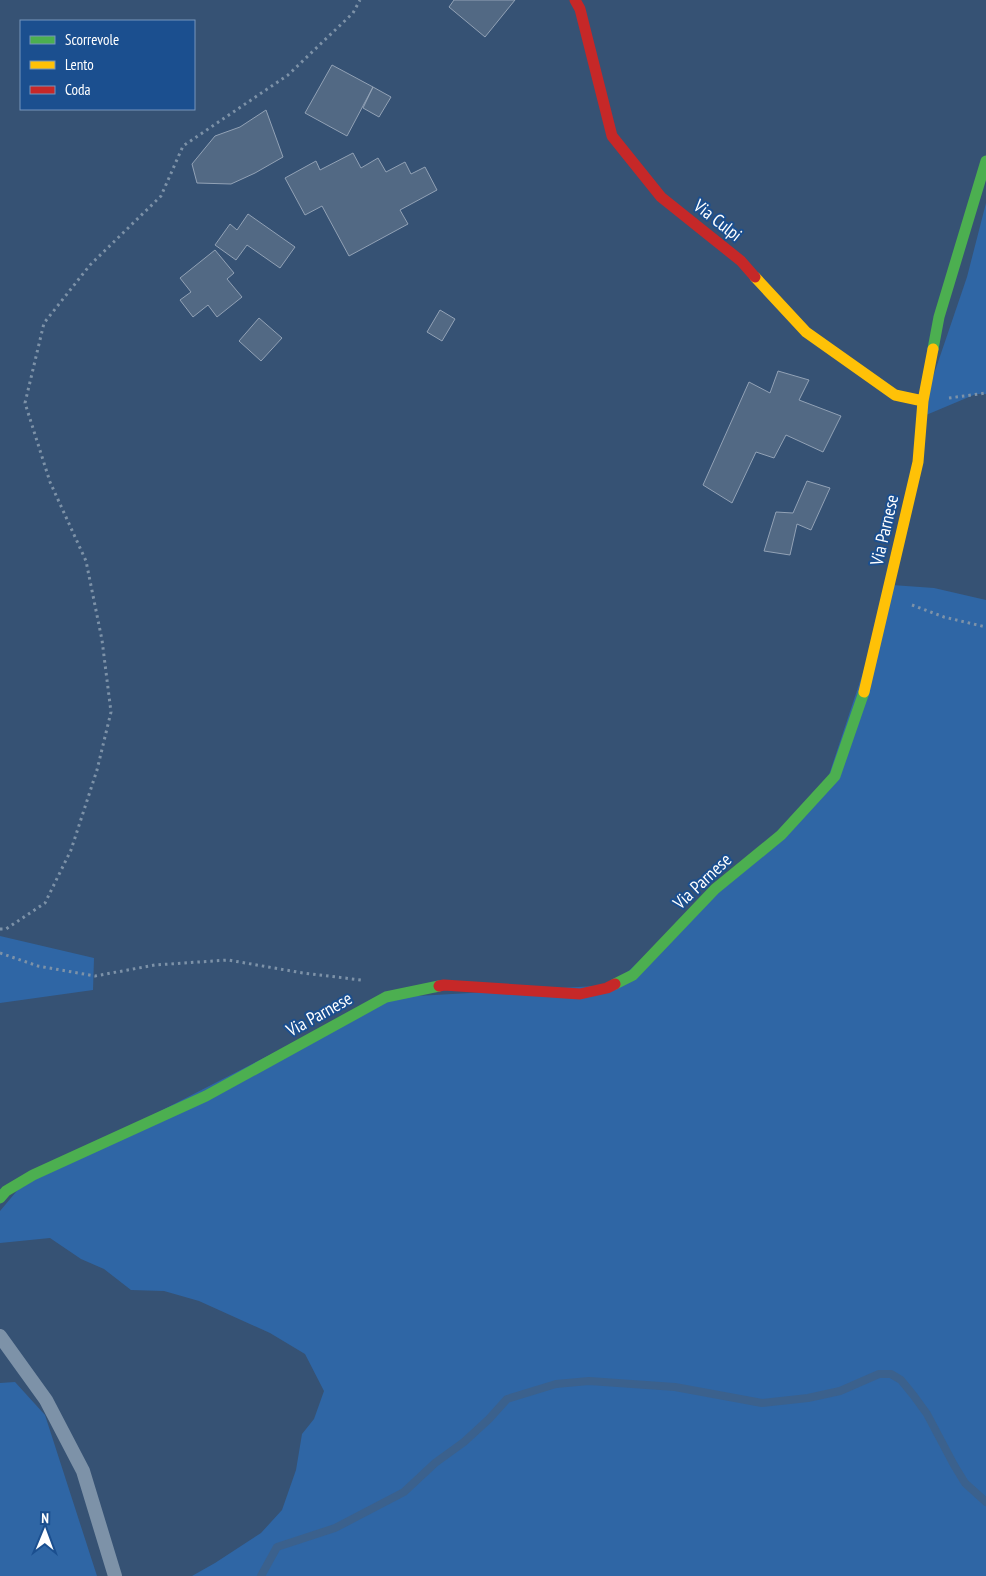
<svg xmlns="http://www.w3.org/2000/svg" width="986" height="1576" viewBox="0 0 986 1576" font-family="'PT Sans Narrow',sans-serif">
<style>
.green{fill:#2f66a5}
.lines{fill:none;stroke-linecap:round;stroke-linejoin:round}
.stream{stroke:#3b618d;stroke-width:8}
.building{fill:#526984;stroke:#92a2b6}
.path{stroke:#7d92a8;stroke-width:3;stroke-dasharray:2.5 4;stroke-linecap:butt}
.lane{stroke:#7d92a8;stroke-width:14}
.fast{stroke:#4caf50;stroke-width:11}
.slow{stroke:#ffc107;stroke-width:11}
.jam{stroke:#c62828;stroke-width:11}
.labels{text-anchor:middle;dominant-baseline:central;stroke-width:4;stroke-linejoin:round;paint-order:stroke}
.street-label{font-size:18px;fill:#fff;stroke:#1b4f8f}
</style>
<rect width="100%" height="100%" fill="#365274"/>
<path class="green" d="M 986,203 L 986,394 L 976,394 L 919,418 L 967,277 Z
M 892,585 L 934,588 L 986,600 L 986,1576 L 192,1576 L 215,1563 L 261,1533 L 282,1510 L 296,1470 L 302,1434 L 314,1419 L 324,1391 L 305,1354 L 270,1333 L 199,1301 L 164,1291 L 131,1290 L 104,1269 L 81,1259 L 50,1238 L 0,1243 L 0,1211 L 26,1180 L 381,998 L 613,985 L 822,796 Z
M 0,936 L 94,958 L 93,990 L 0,1003 Z
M 15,1382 L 45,1415 L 97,1576 L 0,1576 L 0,1383 Z"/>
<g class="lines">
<path class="stream" d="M 261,1576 L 277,1547 L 335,1528 L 404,1492 L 435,1463 L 464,1442 L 489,1419 L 507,1399 L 556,1384 L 589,1381 L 675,1387 L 762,1403 L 808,1398 L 840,1391 L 879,1374 L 891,1374 L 901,1380 L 914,1396 L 927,1414 L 954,1465 L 965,1483 L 986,1502"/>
</g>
<path class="building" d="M 454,0 L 515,0 L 485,37 L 449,7 Z
M 332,65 L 373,87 L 347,136 L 305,113 Z
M 373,87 L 391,97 L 379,117 L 363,108 Z
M 266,110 L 283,157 L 255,173 L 231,184 L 197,183 L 192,164 L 215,136 L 240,127 Z
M 353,153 L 361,168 L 378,158 L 386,172 L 405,162 L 411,174 L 425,167 L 437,190 L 400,210 L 408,224 L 349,256 L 322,206 L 305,215 L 285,178 L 316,161 L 320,170 Z
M 248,214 L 295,247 L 280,268 L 247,245 L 236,260 L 215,245 L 230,224 L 237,230 Z
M 215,250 L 234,273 L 227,279 L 242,297 L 217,317 L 208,305 L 193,317 L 180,300 L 191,292 L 180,278 Z
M 440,310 L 455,319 L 442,341 L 427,332 Z
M 259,318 L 282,338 L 261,361 L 239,341 Z
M 778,371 L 809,380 L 799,400 L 841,416 L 823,452 L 786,435 L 774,458 L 756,452 L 732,503 L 703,485 L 749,382 L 770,393 Z
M 807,481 L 830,488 L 811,530 L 797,524 L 790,555 L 764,551 L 776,512 L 793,513 Z"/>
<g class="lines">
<path class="path" d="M 949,398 L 986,393
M 912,605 L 944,617 L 986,627
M 0,929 L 6,929 L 45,903 L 71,850 L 97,770 L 111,712 L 102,640 L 86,561 L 50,482 L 25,403 L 44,323 L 90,265 L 161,196 L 183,146 L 288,75 L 353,13 L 360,0
M 0,953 L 38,966 L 95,976 L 155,965 L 228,960 L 303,973 L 361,980"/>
<path class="lane" d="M 0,1336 L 46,1400 L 83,1471 L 115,1576"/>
<path class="fast" d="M 933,349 L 939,317 L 986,161
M 615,984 L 633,975 L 715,889 L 781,835 L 835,776 L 864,692
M 0,1198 L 6,1191 L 33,1175 L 206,1096 L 386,997 L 439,986"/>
<path class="slow" d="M 755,277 L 806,332 L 895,395 L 923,401
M 864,692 L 918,462 L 923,401 L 933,349"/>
<path class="jam" d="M 575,0 L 580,9 L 612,136 L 661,197 L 741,261 L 755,277
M 439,986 L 444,985 L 580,994 L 607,988 L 615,984"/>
</g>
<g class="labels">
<g class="street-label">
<text transform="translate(718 220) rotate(38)">Via Culpi</text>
<text transform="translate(884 530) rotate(-77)">Via Parnese</text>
<text transform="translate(702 881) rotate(-43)">Via Parnese</text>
<text transform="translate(319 1014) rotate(-29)">Via Parnese</text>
</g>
</g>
<rect x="20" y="20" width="175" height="90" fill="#1b4f8f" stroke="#7695bc"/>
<rect x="30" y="36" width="25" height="8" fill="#4caf50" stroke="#7695bc"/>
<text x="65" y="45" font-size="15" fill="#ffffff">Scorrevole</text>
<rect x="30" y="61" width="25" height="8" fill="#ffc107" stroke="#7695bc"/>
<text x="65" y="70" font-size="15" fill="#ffffff">Lento</text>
<rect x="30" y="86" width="25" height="8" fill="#c62828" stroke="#7695bc"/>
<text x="65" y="95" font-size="15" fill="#ffffff">Coda</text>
<g transform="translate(45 1531) rotate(1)" stroke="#1b4f8f" stroke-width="4" paint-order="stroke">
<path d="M0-4L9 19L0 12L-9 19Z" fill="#ffffff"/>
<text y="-8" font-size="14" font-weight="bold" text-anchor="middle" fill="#ffffff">N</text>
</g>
</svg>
